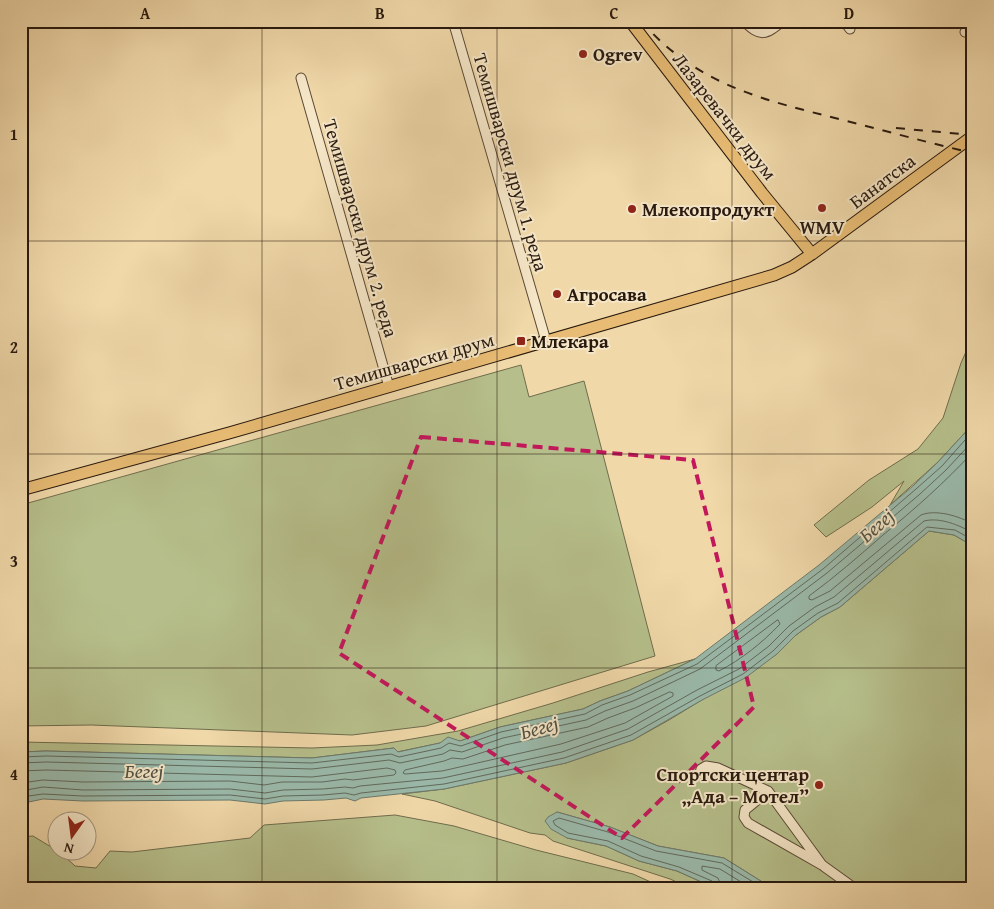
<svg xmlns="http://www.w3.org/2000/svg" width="994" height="909" viewBox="0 0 994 909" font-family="'Gentium Book Plus',serif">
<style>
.green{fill:#b6bf8b;stroke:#6f6c4d}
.water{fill:#9ab9aa;stroke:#6c796c}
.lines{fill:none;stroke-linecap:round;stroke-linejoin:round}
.shore{stroke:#61695c;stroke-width:1}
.minor-casing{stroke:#5a4936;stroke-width:11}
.major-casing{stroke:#28190f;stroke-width:13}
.minor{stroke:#f5e6c7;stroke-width:9}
.major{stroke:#e8bc74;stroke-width:11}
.rail{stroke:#28190f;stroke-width:2;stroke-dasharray:9 9;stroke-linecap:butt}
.marked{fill:none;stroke:#c2185b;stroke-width:4;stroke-dasharray:10 6;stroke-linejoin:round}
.grid{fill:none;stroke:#28190f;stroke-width:1;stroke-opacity:0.55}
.poi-dot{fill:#8f2418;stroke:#f5e6c7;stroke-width:2}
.labels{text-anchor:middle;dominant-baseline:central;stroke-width:4;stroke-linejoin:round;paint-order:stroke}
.poi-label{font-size:19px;font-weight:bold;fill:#28190f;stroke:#f5e6c7;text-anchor:start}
.street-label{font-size:19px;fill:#28190f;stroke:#f5e6c7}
.water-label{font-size:20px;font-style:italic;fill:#505145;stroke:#f5e6c7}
.neatline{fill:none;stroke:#28190f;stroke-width:2}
.grid-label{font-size:16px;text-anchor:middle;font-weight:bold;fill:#28190f}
</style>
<rect width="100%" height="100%" fill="#f0d8a9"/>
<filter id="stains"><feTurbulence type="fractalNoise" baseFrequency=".004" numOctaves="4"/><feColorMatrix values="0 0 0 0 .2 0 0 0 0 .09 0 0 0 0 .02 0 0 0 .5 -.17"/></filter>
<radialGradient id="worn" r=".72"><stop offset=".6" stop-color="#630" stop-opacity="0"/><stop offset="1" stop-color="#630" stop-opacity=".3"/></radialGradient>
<path class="green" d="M 973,336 L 973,424 L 938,462 L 890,505 L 904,481 L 872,507 L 826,537 L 814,525 L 869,480 L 918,449 L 943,418 L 961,363 Z
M 521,365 L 529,397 L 584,381 L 655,656 L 426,726 L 352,735 L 91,725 L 21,726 L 21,505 Z
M 929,531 L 954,535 L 973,546 L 973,888 L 772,888 L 724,858 L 658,846 L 610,827 L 557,812 L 567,838 L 606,846 L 639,861 L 677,871 L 715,888 L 690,888 L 670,879 L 553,841 L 545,835 L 530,833 L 435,801 L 402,794 L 444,789 L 566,763 L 633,740 L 669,720 L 777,654 L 796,635 L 821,617 L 840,607 Z
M 695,659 L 628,691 L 600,701 L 583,709 L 500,727 L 460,741 L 440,743 L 397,752 L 394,748 L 312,758 L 46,751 L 21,752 L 21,742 L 312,748 L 377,745 L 458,731 L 553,703 L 648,672 Z
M 395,815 L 454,826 L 536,850 L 633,874 L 664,888 L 350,888 L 334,885 L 320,888 L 21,888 L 21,837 L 33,836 L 61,853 L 75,866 L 96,868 L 110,851 L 132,852 L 250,838 L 264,825 Z"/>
<path class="water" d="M 973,424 L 973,546 L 954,535 L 929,531 L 840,607 L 821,617 L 796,635 L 777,654 L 745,678 L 702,700 L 633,740 L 566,763 L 444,789 L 361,798 L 355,801 L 346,798 L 324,800 L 283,801 L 265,804 L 230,800 L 83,801 L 43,799 L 24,803 L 21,801 L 21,752 L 46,751 L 312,758 L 394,748 L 398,752 L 440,743 L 448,737 L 460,741 L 500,727 L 583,709 L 600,701 L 628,691 L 695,659 L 819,565 L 913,486 L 938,462 Z
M 557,812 L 610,827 L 658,846 L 724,858 L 772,888 L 715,888 L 677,871 L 639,861 L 606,846 L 567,838 L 551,829 L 545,821 L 548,817 Z"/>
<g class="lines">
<path class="shore" d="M 973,452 C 945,482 915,509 883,535 C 859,556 835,577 809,596 L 809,599 L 812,600 L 830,591 L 921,515 C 936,509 959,516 973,524
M 778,620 L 780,624 C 762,643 742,659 719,671 L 716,670 L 716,666 Z
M 670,692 L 673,693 L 673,696 L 625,723 L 561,744 L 442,771 L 405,774 L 403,773 L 405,770 L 444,761 L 452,758 L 463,759 L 505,745 L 588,727 L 608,718 L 635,708 Z
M 21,757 L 46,756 L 312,763 L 391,754 L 399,757 L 441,748 L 449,743 L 461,746 L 501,732 L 585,714 L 602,705 L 630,695 L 697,664 L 823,569 L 916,489 L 942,466 L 973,431
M 21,763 L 46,762 L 312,769 L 389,760 L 400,763 L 443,754 L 450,750 L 462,752 L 503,738 L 586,720 L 605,711 L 633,701 L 700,669 L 827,573 L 920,494 L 946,470 L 973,441
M 21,771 L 46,770 L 312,777 L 387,768 L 395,770 L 396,773 L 394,775 L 353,780 L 345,779 L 322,782 L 282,782 L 264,785 L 230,781 L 83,782 L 43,780 L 21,783
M 21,791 L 43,787 L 83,790 L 230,789 L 265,793 L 283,790 L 323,789 L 345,787 L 353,788 L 360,786 L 443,778 L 562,752 L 628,729 L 697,690 L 739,669 L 769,646 L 789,626 L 815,607 L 834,597 L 924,521 C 940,517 959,525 973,533
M 21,797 L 43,794 L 83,796 L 230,795 L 265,799 L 283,796 L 323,795 L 345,793 L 354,795 L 361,793 L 444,784 L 564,758 L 631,735 L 700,696 L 743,674 L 773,651 L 793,631 L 818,613 L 838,603 L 927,527 L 955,530 L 973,540
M 715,888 L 712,881 L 679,867 L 641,856 L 608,841 L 568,833 L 555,825 L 553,821 L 559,818 L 608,832 L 656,851 L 722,863 L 763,888
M 722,888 L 718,878 L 702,870 L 702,866 L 720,869 L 751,888"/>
<g class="minor-casing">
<path id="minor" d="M 453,21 L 546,341
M 744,21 C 761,38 765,35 783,21
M 844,21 L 850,29
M 965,32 L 973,26
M 301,78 L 389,387
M 700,773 L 701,769 L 706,766 L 718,768 L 768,791
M 822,865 L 768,791 L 745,810 L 744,817 L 748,823 L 822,865 L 854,888"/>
</g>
<g class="major-casing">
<path id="major" d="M 630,21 L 762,193 L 812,254
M 21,490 L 229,433 L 774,275 L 792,267 L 812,254 L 973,136"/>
</g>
<use href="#minor" class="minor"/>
<use href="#major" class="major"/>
<path class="rail" d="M 641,21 C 698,86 764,100 843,120 C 886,131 929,143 973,153
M 896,128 L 973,135"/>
</g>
<path class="marked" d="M 421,437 L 693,460 L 754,707 L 622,838 L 339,653 Z"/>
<path class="grid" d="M 262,21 L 262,888M 497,21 L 497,888M 732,21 L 732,888M 21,241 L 973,241M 21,454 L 973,454M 21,668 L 973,668"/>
<g class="poi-dot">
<circle cx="583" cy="54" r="5"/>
<circle cx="822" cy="208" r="5"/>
<circle cx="632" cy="209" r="5"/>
<circle cx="557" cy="294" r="5"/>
<rect x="516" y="336" width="10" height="10" rx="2.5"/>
<circle cx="819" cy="785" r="5"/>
</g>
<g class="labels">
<g class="poi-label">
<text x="593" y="54">Ogrev</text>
<text x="642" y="209">Млекопродукт</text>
<text x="822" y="227" text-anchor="middle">WMV</text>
<text x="567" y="294">Агросава</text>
<text x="531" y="341">Млекара</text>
<text x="809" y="774" text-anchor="end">Спортски центар<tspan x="809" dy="22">„Ада – Мотел”</tspan></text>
</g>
<g class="street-label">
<text transform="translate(725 116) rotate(52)">Лазаревачки друм</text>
<text transform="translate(511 162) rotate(74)">Темишварски друм 1. реда</text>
<text transform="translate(882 181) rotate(-37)">Банатска</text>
<text transform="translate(361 228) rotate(74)">Темишварски друм 2. реда</text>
<text transform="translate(414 361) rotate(-16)">Темишварски друм</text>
</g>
<g class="water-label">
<text transform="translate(876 525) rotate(-42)">Бегеј</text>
<text transform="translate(539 727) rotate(-16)">Бегеј</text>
<text x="144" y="770">Бегеј</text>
</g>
</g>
<rect width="994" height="909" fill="none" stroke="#f0d8a9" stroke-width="55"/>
<g transform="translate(72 836) rotate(194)"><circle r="24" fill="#f5e6c7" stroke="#a3947d"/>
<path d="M0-4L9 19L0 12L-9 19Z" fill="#8f2418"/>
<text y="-8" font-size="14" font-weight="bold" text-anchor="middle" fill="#28190f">N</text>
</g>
<rect x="28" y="28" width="938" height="854" class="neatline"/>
<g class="grid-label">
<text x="145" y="19">A</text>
<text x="380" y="19">B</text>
<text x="614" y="19">C</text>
<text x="849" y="19">D</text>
<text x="14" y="140">1</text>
<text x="14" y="353">2</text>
<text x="14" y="567">3</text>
<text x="14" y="780">4</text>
</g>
<rect width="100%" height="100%" filter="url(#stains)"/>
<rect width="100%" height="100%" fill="url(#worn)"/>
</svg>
